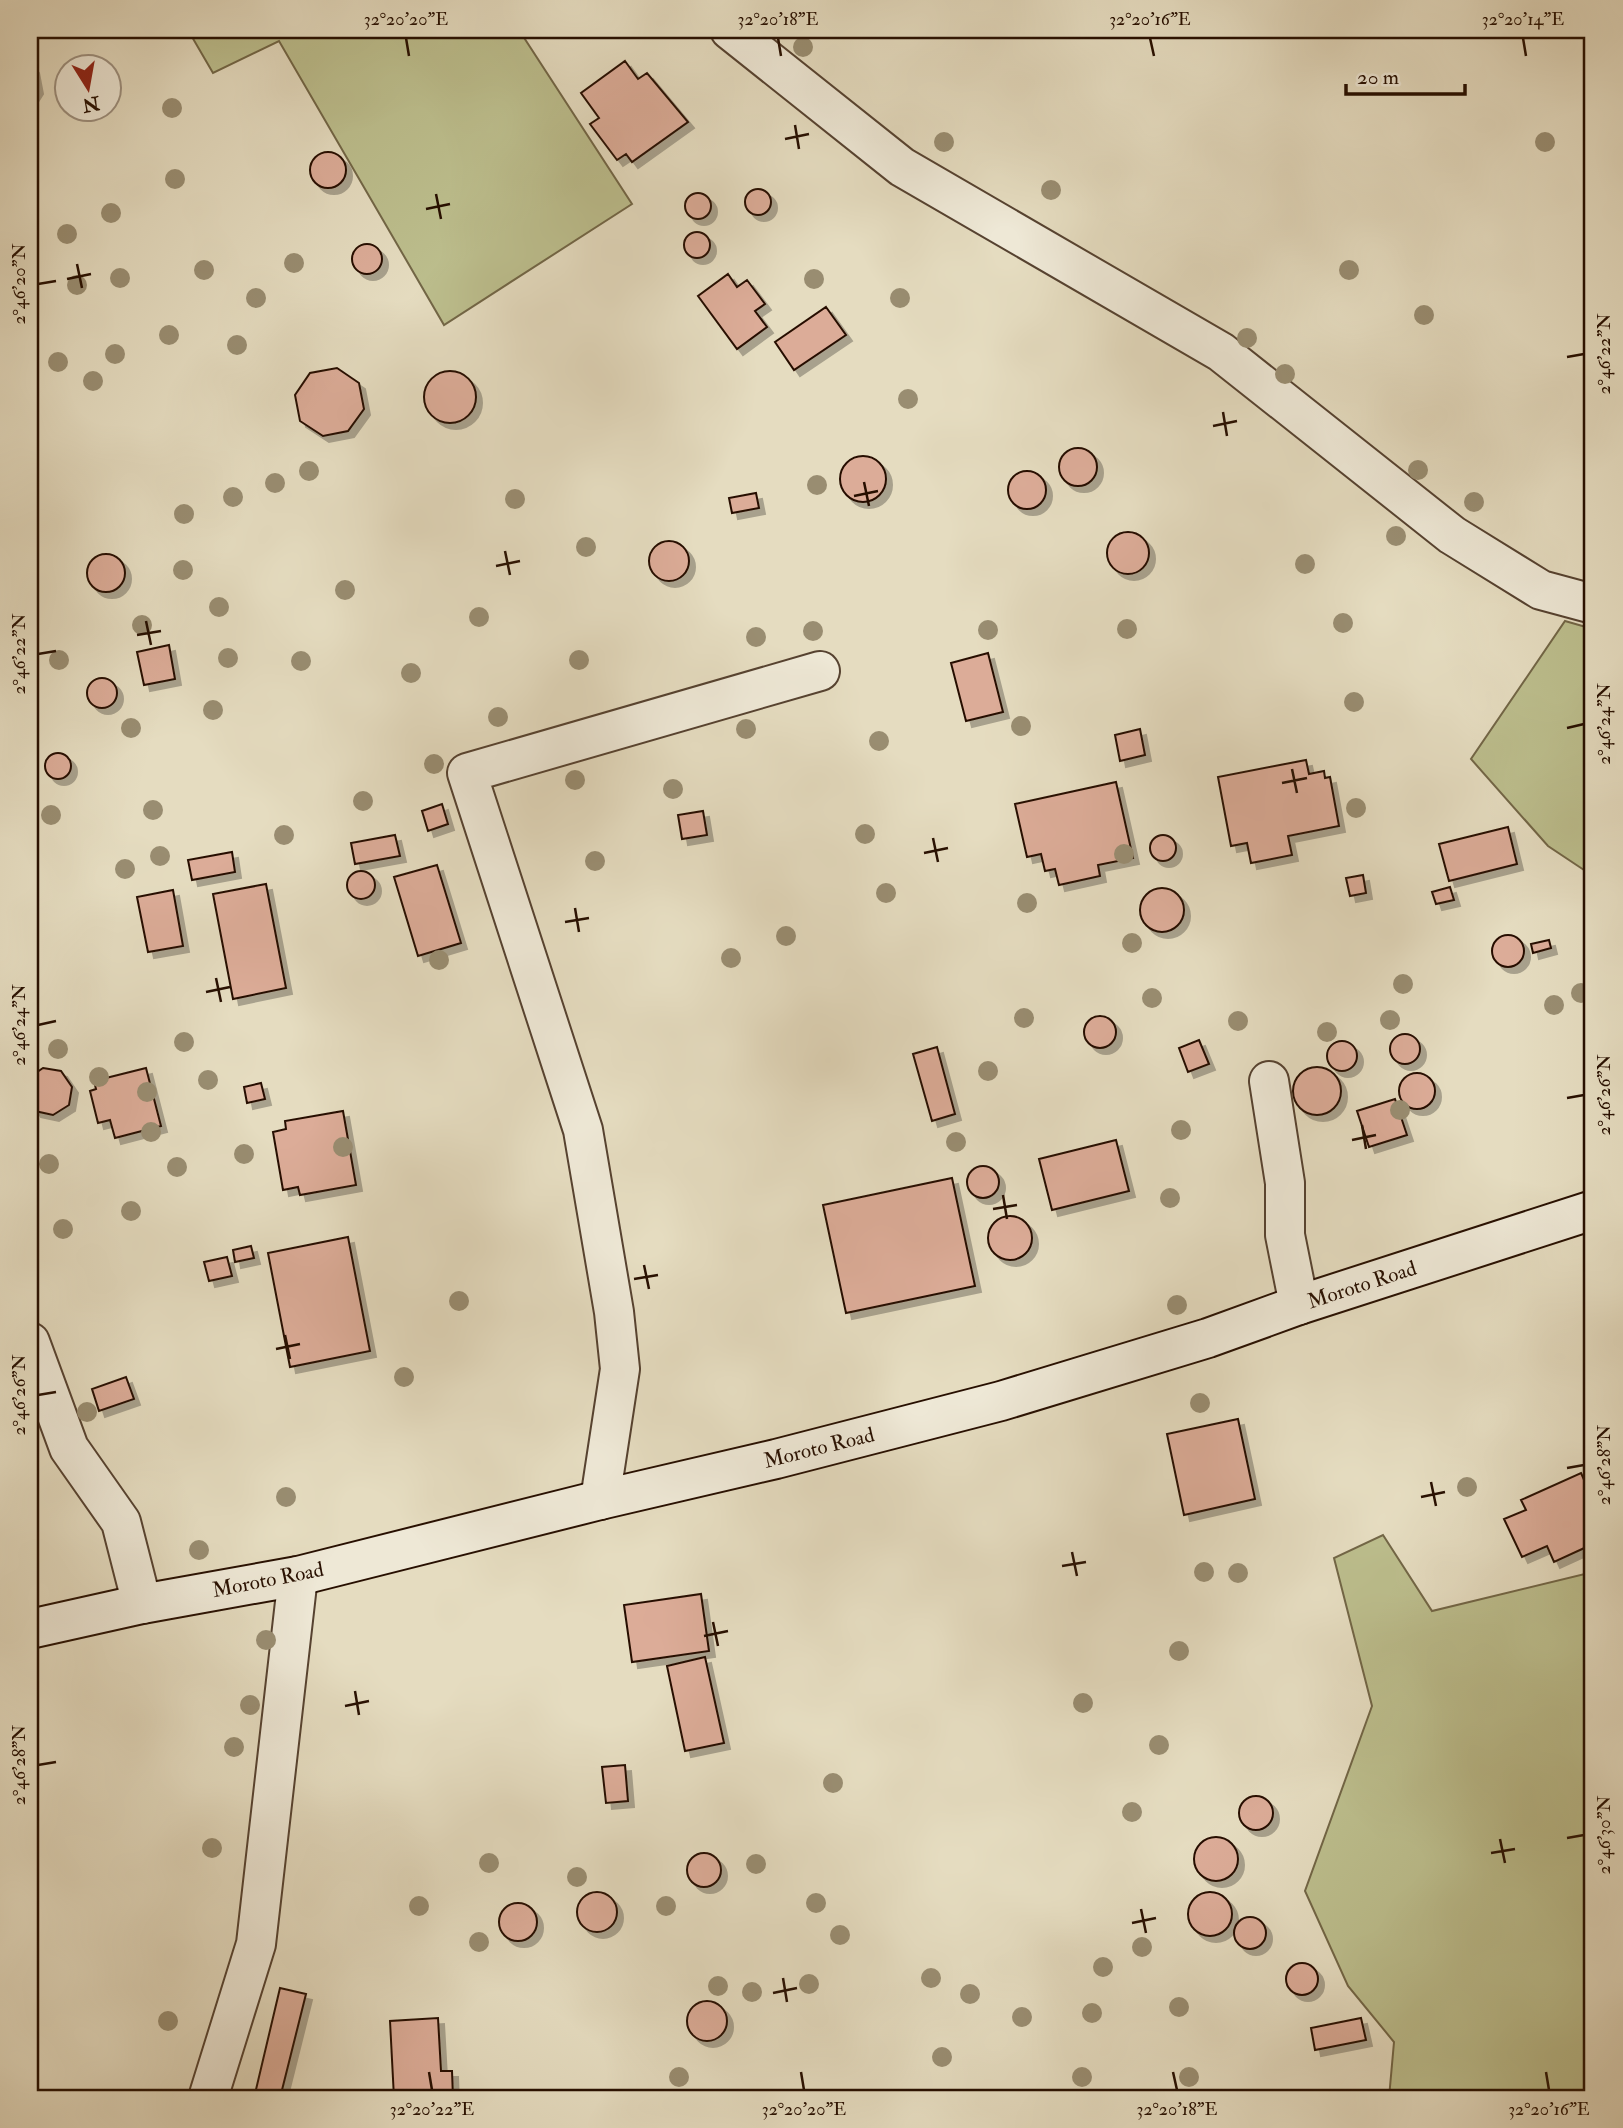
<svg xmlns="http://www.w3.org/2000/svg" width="1623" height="2128" viewBox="0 0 1623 2128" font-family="'IM FELL Double Pica',serif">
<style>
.green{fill:#bcbe8d;stroke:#726646;stroke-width:2}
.building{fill:#dcac98;stroke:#270f00;stroke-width:2;filter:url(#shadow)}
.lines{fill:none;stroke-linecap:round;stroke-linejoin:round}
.street-casing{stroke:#564230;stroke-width:42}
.secondary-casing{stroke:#270f00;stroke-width:42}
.street{stroke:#eee8d6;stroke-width:38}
.secondary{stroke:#eee8d6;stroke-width:38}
.tree{fill:#998d71}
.ticks{fill:none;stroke:#270f00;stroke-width:2.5}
.labels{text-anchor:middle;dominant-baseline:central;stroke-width:5;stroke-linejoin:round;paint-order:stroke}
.street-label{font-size:21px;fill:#270f00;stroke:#eee8d6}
.neatline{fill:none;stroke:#270f00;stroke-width:2.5}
.ticks-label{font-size:18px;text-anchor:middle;fill:#270f00}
</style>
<defs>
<filter id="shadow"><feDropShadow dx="6" dy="6" stdDeviation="0" flood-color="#0004"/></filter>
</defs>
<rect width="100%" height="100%" fill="#e5dcc0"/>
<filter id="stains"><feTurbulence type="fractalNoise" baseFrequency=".00286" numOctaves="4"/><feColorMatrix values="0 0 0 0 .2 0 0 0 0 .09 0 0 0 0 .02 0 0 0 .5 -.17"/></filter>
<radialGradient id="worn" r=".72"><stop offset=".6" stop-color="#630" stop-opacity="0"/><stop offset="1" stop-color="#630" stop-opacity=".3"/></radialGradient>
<path class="green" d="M 188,30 L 519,30 L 632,204 L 444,325 L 279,41 L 213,73 Z
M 1565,621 L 1593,629 L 1593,876 L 1548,846 L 1471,759 Z
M 1383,1535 L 1432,1611 L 1593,1572 L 1593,2098 L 1389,2098 L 1394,2042 L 1348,1986 L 1305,1891 L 1372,1706 L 1334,1558 Z"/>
<path class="building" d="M 625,61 L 638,79 L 647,73 L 688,122 L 632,162 L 626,154 L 617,160 L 590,124 L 599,118 L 581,93 Z
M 30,64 L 33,67 L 37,88 L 30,99 Z
M310 170a18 18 0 1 1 36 0a18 18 0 1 1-36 0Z
M745 202a13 13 0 1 1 26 0a13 13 0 1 1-26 0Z
M685 206a13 13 0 1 1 26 0a13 13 0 1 1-26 0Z
M684 245a13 13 0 1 1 26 0a13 13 0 1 1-26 0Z
M352 259a15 15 0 1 1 30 0a15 15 0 1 1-30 0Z
M 728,274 L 737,287 L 747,280 L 765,304 L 755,311 L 767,327 L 737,349 L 698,296 Z
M 826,307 L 846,335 L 794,370 L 775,342 Z
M 337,368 L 359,383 L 364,409 L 348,431 L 323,436 L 300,421 L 295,395 L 310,373 Z
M424 397a26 26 0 1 1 52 0a26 26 0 1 1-52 0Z
M1059 467a19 19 0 1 1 38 0a19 19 0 1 1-38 0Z
M840 479a23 23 0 1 1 46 0a23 23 0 1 1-46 0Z
M1008 490a19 19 0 1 1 38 0a19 19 0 1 1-38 0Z
M 756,493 L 759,508 L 732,513 L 729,498 Z
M1107 553a21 21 0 1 1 42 0a21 21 0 1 1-42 0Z
M649 561a20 20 0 1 1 40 0a20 20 0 1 1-40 0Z
M87 573a19 19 0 1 1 38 0a19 19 0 1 1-38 0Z
M 169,645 L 175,679 L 144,685 L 137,652 Z
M 988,653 L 1003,712 L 966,721 L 951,663 Z
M87 693a15 15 0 1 1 30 0a15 15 0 1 1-30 0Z
M 1140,729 L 1145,755 L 1120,761 L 1115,735 Z
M45 766a13 13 0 1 1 26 0a13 13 0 1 1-26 0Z
M 1306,760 L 1309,774 L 1324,771 L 1325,778 L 1330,777 L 1339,826 L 1288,836 L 1292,855 L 1251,863 L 1247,843 L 1231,846 L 1218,777 Z
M 1116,782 L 1133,858 L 1098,865 L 1100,876 L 1059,885 L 1055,869 L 1045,871 L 1041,854 L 1027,857 L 1015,804 Z
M 442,804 L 448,824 L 428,831 L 422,811 Z
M 703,811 L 707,835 L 682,839 L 678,815 Z
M 1508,827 L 1517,864 L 1449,881 L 1439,844 Z
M1150 848a13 13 0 1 1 26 0a13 13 0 1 1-26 0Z
M 395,835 L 400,856 L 355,864 L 351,843 Z
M 232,852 L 235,872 L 192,880 L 188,860 Z
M 437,865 L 461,943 L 418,956 L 394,877 Z
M347 885a14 14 0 1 1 28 0a14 14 0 1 1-28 0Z
M 1363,875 L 1366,893 L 1350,896 L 1346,878 Z
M 266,884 L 286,988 L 233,999 L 213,894 Z
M 1450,887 L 1454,900 L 1436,904 L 1432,892 Z
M1140 910a22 22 0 1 1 44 0a22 22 0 1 1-44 0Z
M 173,890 L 183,946 L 148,952 L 137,897 Z
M1492 951a16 16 0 1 1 32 0a16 16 0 1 1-32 0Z
M 1549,940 L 1551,948 L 1533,953 L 1531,944 Z
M1084 1032a16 16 0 1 1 32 0a16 16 0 1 1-32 0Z
M1390 1049a15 15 0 1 1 30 0a15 15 0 1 1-30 0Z
M 1199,1040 L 1209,1064 L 1188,1072 L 1179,1048 Z
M1327 1056a15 15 0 1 1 30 0a15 15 0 1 1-30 0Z
M 937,1047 L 955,1114 L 932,1121 L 913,1054 Z
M1293 1091a24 24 0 1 1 48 0a24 24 0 1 1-48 0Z
M 43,1068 L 61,1071 L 72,1087 L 69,1105 L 53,1115 L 35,1111 L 30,1103 L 30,1077 Z
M 146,1068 L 161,1126 L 115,1138 L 110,1120 L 98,1123 L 90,1091 L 96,1089 L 94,1081 Z
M1399 1091a18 18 0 1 1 36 0a18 18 0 1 1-36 0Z
M 261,1083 L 265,1099 L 247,1103 L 244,1087 Z
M 1395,1099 L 1407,1135 L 1369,1147 L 1357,1111 Z
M 343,1111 L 356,1185 L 300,1195 L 298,1187 L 283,1190 L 273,1132 L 286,1129 L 285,1121 Z
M 1116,1140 L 1129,1191 L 1052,1210 L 1039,1159 Z
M967 1182a16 16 0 1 1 32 0a16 16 0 1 1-32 0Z
M 952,1178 L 975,1286 L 846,1313 L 823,1205 Z
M988 1238a22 22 0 1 1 44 0a22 22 0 1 1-44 0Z
M 348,1237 L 370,1351 L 290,1367 L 268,1253 Z
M 251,1246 L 254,1258 L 235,1262 L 233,1250 Z
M 227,1257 L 232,1276 L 209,1281 L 204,1262 Z
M 126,1377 L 134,1399 L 99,1411 L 92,1389 Z
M 1238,1419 L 1255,1499 L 1184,1515 L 1167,1434 Z
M 1581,1473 L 1593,1500 L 1593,1544 L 1554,1562 L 1547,1546 L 1522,1557 L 1504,1519 L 1526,1510 L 1521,1500 Z
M 701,1594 L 709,1651 L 632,1662 L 624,1605 Z
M 705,1657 L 724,1743 L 685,1751 L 667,1666 Z
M 625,1765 L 628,1801 L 606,1803 L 602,1767 Z
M1239 1813a17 17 0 1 1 34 0a17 17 0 1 1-34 0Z
M1194 1859a22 22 0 1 1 44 0a22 22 0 1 1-44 0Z
M687 1870a17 17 0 1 1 34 0a17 17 0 1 1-34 0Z
M577 1912a20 20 0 1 1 40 0a20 20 0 1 1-40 0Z
M1188 1914a22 22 0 1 1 44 0a22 22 0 1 1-44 0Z
M499 1922a19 19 0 1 1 38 0a19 19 0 1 1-38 0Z
M1234 1933a16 16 0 1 1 32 0a16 16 0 1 1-32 0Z
M1286 1979a16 16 0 1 1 32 0a16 16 0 1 1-32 0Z
M 280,1988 L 306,1994 L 280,2098 L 254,2098 Z
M687 2021a20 20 0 1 1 40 0a20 20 0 1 1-40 0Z
M 438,2018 L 441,2071 L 452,2071 L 453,2098 L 394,2098 L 390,2021 Z
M 1361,2018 L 1366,2040 L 1315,2050 L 1311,2028 Z"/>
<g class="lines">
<g class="street-casing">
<path id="street" d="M 730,30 L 902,167 L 1221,352 L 1452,535 L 1541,590 L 1593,604
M 1269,1081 L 1285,1183 L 1285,1235 L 1299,1305
M 30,1342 L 69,1448 L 121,1522 L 142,1604
M 600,1500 L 620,1369 L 614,1312 L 583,1130 L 467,773 L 820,671
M 208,2098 L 256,1944 L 298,1576"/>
</g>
<g class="secondary-casing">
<path id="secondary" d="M 30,1629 L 142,1604 L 298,1576 L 600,1500 L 776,1459 L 1001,1401 L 1208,1338 L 1299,1305 L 1593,1210"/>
</g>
<use href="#street" class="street"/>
<use href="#secondary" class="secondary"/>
</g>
<g class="tree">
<circle cx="803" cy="47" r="10"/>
<circle cx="172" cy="108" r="10"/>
<circle cx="944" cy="142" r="10"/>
<circle cx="1545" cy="142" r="10"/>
<circle cx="175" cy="179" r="10"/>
<circle cx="1051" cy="190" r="10"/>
<circle cx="111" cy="213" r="10"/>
<circle cx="67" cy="234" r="10"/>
<circle cx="294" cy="263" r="10"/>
<circle cx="204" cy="270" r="10"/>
<circle cx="1349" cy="270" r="10"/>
<circle cx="120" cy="278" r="10"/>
<circle cx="814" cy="279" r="10"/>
<circle cx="77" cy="285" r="10"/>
<circle cx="256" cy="298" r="10"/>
<circle cx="900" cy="298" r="10"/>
<circle cx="1424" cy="315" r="10"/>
<circle cx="169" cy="335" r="10"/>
<circle cx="1247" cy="338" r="10"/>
<circle cx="237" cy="345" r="10"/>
<circle cx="115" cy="354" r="10"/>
<circle cx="58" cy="362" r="10"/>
<circle cx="1285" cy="374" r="10"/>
<circle cx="93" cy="381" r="10"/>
<circle cx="908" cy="399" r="10"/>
<circle cx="1418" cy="470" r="10"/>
<circle cx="309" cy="471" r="10"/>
<circle cx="275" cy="483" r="10"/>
<circle cx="817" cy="485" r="10"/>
<circle cx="233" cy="497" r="10"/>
<circle cx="515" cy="499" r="10"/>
<circle cx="1474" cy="502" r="10"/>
<circle cx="184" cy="514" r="10"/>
<circle cx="1396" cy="536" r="10"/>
<circle cx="586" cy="547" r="10"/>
<circle cx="1305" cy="564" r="10"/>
<circle cx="183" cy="570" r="10"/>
<circle cx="345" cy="590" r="10"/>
<circle cx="219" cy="607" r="10"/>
<circle cx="479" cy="617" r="10"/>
<circle cx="1343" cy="623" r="10"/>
<circle cx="142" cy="625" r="10"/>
<circle cx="1127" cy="629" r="10"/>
<circle cx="988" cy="630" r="10"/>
<circle cx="813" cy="631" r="10"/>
<circle cx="756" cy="637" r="10"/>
<circle cx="228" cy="658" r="10"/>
<circle cx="59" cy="660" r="10"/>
<circle cx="579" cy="660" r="10"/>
<circle cx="301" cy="661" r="10"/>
<circle cx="411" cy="673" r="10"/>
<circle cx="1354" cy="702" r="10"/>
<circle cx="213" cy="710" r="10"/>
<circle cx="498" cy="717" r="10"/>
<circle cx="1021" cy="726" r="10"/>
<circle cx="131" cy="728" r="10"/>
<circle cx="746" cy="729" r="10"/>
<circle cx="879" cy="741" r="10"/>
<circle cx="434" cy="764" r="10"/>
<circle cx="575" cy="780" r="10"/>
<circle cx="673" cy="789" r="10"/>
<circle cx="363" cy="801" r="10"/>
<circle cx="1356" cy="808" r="10"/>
<circle cx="153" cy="810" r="10"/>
<circle cx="51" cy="815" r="10"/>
<circle cx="865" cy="834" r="10"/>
<circle cx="284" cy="835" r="10"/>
<circle cx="1124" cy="854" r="10"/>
<circle cx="160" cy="856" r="10"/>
<circle cx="595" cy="861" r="10"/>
<circle cx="125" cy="869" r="10"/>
<circle cx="886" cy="893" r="10"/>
<circle cx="1027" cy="903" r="10"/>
<circle cx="786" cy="936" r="10"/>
<circle cx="1132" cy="943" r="10"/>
<circle cx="731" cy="958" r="10"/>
<circle cx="439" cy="960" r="10"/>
<circle cx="1403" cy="984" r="10"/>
<circle cx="1581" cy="993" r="10"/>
<circle cx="1152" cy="998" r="10"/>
<circle cx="1554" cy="1005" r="10"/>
<circle cx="1024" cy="1018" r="10"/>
<circle cx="1390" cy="1020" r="10"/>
<circle cx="1238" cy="1021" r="10"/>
<circle cx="1327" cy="1032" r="10"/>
<circle cx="184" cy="1042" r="10"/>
<circle cx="58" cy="1049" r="10"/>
<circle cx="988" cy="1071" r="10"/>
<circle cx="99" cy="1077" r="10"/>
<circle cx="208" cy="1080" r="10"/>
<circle cx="147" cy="1092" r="10"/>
<circle cx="1400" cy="1110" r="10"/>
<circle cx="1181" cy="1130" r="10"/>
<circle cx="151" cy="1132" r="10"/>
<circle cx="956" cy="1142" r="10"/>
<circle cx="343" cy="1147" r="10"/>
<circle cx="244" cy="1154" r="10"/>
<circle cx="49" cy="1164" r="10"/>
<circle cx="177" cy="1167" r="10"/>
<circle cx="1170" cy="1198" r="10"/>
<circle cx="131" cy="1211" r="10"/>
<circle cx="63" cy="1229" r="10"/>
<circle cx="459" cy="1301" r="10"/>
<circle cx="1177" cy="1305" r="10"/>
<circle cx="404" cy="1377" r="10"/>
<circle cx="1200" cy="1403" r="10"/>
<circle cx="87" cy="1412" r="10"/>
<circle cx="1467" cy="1487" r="10"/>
<circle cx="286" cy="1497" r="10"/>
<circle cx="199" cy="1550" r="10"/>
<circle cx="1204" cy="1572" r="10"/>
<circle cx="1238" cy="1573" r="10"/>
<circle cx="266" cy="1640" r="10"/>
<circle cx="1179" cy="1651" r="10"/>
<circle cx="1083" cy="1703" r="10"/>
<circle cx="250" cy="1705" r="10"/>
<circle cx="1159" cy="1745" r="10"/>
<circle cx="234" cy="1747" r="10"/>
<circle cx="833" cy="1783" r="10"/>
<circle cx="1132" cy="1812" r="10"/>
<circle cx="212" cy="1848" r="10"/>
<circle cx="489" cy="1863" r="10"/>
<circle cx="756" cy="1864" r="10"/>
<circle cx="577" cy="1877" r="10"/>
<circle cx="816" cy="1903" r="10"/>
<circle cx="419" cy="1906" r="10"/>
<circle cx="666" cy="1906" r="10"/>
<circle cx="840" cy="1935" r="10"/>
<circle cx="479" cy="1942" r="10"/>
<circle cx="1142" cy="1947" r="10"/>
<circle cx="1103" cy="1967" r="10"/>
<circle cx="931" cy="1978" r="10"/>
<circle cx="809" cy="1984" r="10"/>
<circle cx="718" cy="1986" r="10"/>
<circle cx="752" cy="1992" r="10"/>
<circle cx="970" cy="1994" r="10"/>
<circle cx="1179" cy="2007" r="10"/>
<circle cx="1092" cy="2013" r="10"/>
<circle cx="1022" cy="2017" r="10"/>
<circle cx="168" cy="2021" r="10"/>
<circle cx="942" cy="2057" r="10"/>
<circle cx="679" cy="2077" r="10"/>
<circle cx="1082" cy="2077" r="10"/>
<circle cx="1189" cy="2077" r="10"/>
</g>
<path class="ticks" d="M 406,38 L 409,56M 778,38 L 781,56M 1150,38 L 1154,56M 1523,38 L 1526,56M 795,125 L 799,149M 785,139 L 809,134M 436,194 L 441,219M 426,209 L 450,204M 77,264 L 82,288M 67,279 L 91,274M 38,284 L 56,281M 1567,357 L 1584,354M 1223,412 L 1227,436M 1213,426 L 1237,421M 864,482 L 869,506M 854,496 L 878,491M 505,551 L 510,575M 496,566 L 520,561M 146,621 L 151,645M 137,635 L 161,631M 38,654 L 56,651M 1567,728 L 1584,724M 1292,769 L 1297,793M 1282,783 L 1307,778M 933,838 L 938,862M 924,853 L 948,848M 575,908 L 579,932M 565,922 L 589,918M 216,978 L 221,1002M 206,992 L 230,987M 38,1025 L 56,1021M 1567,1098 L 1584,1095M 1362,1125 L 1366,1149M 1352,1140 L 1376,1135M 1003,1195 L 1007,1219M 993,1209 L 1017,1205M 644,1265 L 649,1289M 634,1279 L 658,1275M 285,1335 L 290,1359M 276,1349 L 300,1344M 38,1395 L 56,1392M 1567,1468 L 1584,1465M 1431,1482 L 1436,1506M 1421,1497 L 1445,1492M 1072,1552 L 1077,1576M 1062,1566 L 1086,1562M 713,1622 L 718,1646M 704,1636 L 728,1631M 355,1691 L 359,1715M 345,1706 L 369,1701M 38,1765 L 56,1762M 1567,1838 L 1584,1835M 1500,1839 L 1505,1863M 1491,1853 L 1515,1849M 1141,1909 L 1146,1933M 1132,1923 L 1156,1918M 783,1978 L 787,2002M 773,1993 L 797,1988M 429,2072 L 432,2090M 801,2072 L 804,2090M 1173,2072 L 1177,2090M 1546,2072 L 1549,2090"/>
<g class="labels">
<g class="street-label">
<text transform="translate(1362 1285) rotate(-18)">Moroto Road</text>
<text transform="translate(819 1448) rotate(-14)">Moroto Road</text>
<text transform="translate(268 1580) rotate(-11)">Moroto Road</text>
</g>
</g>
<rect width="1623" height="2128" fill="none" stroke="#e5dcc0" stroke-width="77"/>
<g transform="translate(88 88) rotate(169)"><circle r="33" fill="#eee8d6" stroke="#9e9180" stroke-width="2"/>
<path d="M0-5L12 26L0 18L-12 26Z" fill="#8f2418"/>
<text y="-10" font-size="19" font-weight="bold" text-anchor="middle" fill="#270f00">N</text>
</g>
<path d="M1346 84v10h119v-10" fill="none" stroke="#270f00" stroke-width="3.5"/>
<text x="1357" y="84" font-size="21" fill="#270f00" stroke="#eee8d6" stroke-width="5" paint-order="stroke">20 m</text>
<rect x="38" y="38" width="1546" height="2052" class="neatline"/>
<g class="ticks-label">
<text x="406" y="25">32°20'20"E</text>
<text x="778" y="25">32°20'18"E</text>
<text x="1150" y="25">32°20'16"E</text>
<text x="1523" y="25">32°20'14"E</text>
<text transform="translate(19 284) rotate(-90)" y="6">2°46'20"N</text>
<text transform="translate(1604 354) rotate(-90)" y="6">2°46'22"N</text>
<text transform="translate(19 654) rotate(-90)" y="6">2°46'22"N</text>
<text transform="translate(1604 724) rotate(-90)" y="6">2°46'24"N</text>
<text transform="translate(19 1025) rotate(-90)" y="6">2°46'24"N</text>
<text transform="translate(1604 1095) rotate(-90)" y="6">2°46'26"N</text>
<text transform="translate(19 1395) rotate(-90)" y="6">2°46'26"N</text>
<text transform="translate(1604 1465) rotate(-90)" y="6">2°46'28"N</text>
<text transform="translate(19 1765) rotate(-90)" y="6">2°46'28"N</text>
<text transform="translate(1604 1835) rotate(-90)" y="6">2°46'30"N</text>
<text x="432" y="2115">32°20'22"E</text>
<text x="804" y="2115">32°20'20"E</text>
<text x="1177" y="2115">32°20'18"E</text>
<text x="1549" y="2115">32°20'16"E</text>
</g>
<rect width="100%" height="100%" filter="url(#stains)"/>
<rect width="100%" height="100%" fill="url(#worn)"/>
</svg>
